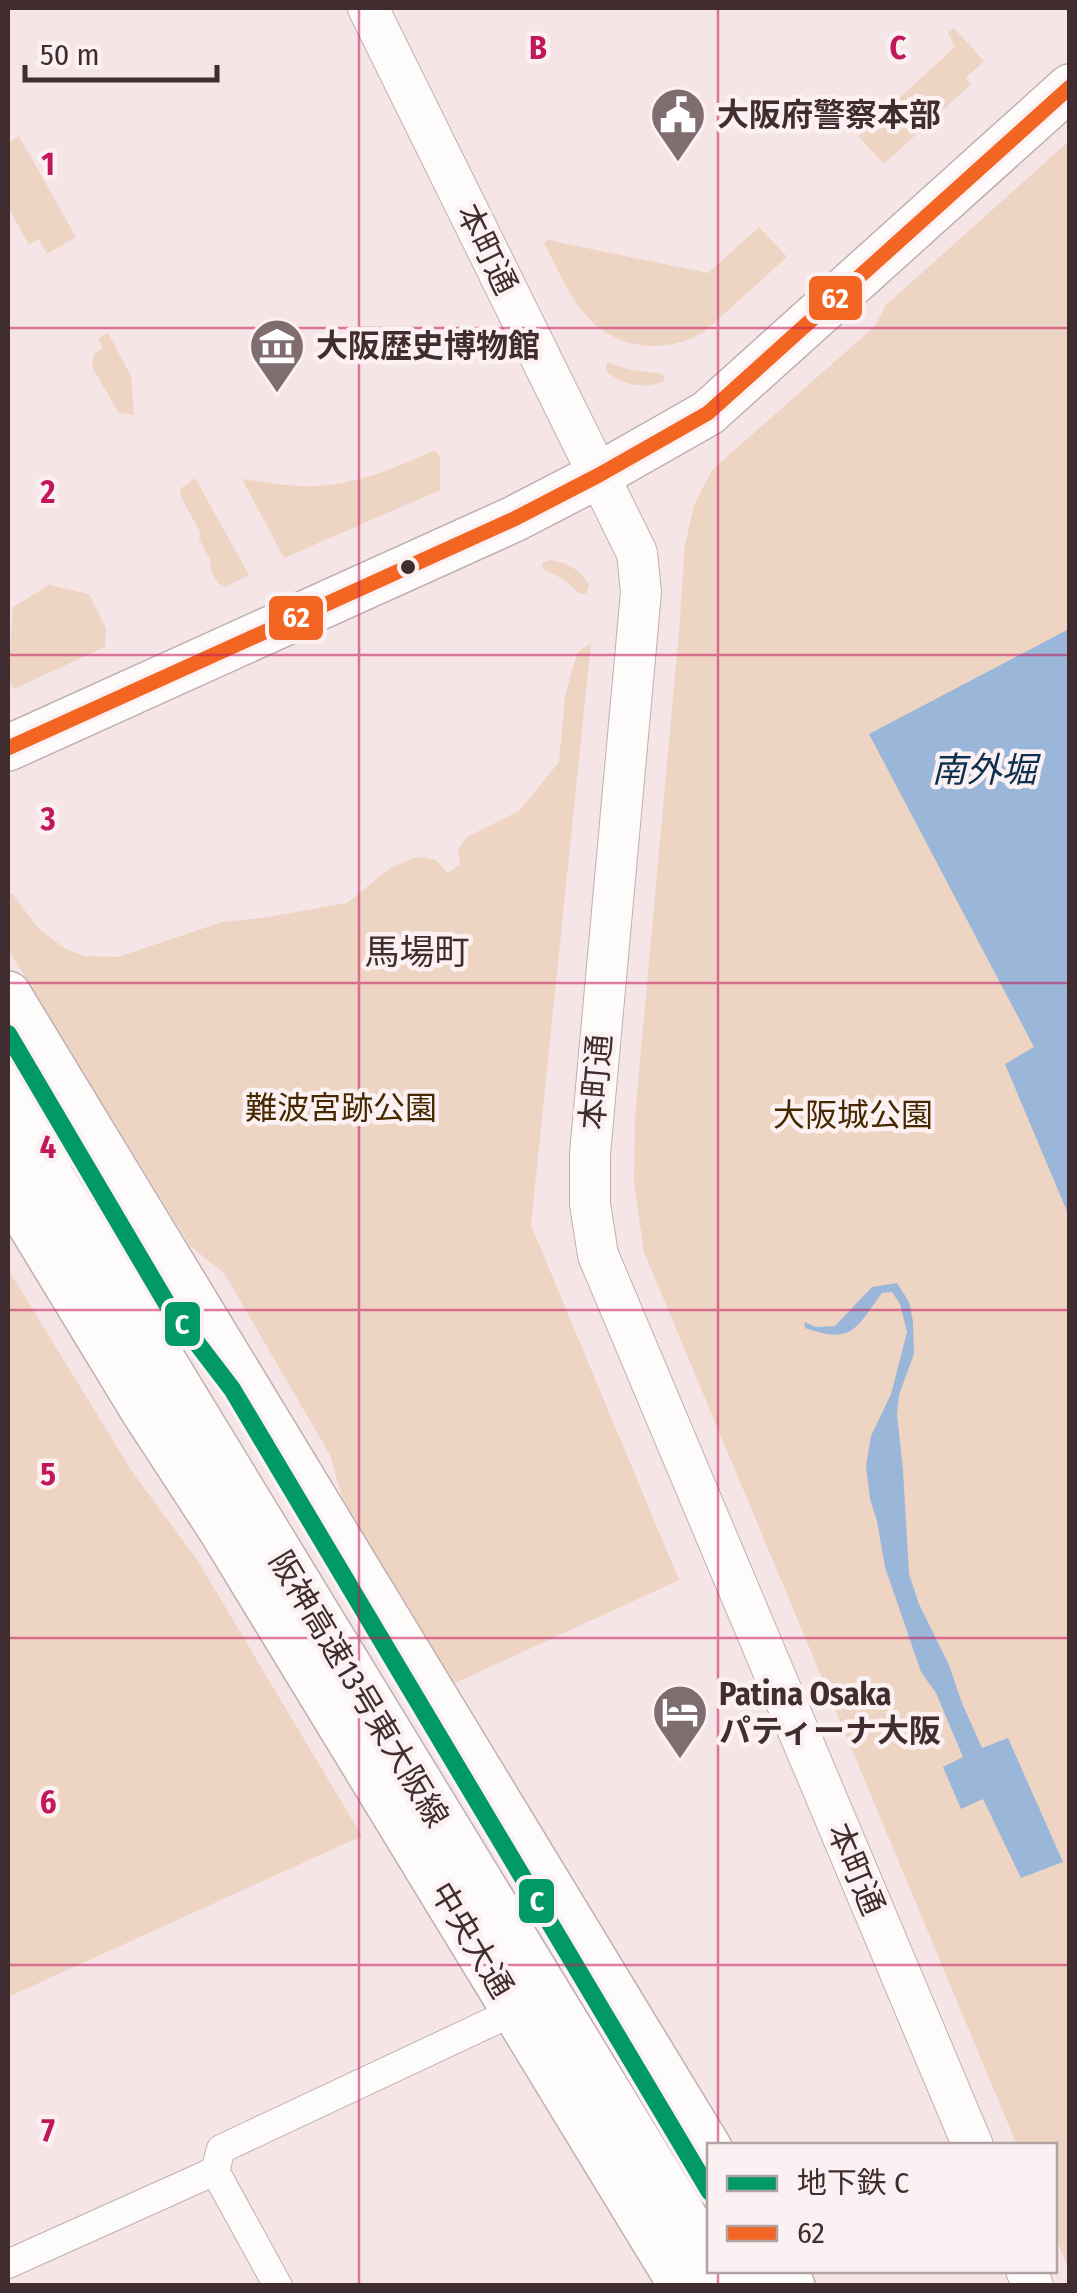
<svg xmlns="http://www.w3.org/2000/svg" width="1077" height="2293" viewBox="0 0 1077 2293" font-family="'Fira Sans Condensed','Noto Sans JP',sans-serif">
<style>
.green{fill:#eed5c3}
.water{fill:#9ab6d8}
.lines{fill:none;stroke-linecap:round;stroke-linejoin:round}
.street-casing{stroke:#c0afb2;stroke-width:30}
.secondary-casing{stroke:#c0afb2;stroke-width:42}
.primary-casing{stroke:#c0afb2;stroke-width:48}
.highway-casing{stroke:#c0afb2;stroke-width:55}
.street{stroke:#fefbfb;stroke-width:28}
.secondary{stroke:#fefbfb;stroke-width:40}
.primary{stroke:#fefbfb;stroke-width:45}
.highway{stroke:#fefbfb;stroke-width:52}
.bus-1-casing{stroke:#fcf1f2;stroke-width:22}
.bus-1{stroke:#f26522;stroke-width:15}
.metro-1-casing{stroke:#fcf1f2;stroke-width:25}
.metro-1{stroke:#019a66;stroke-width:18}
.grid{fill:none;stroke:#c2185b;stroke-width:2.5;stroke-opacity:0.55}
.bus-dot{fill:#412d30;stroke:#fcf1f2;stroke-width:4}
.labels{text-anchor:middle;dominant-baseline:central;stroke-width:9;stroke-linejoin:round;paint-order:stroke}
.poi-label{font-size:32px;font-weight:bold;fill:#412d30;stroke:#fcf1f2;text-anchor:start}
.street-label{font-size:32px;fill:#412d30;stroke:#fcf1f2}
.park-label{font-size:32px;fill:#472900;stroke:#fcf1f2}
.water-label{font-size:35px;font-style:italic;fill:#0d304f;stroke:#fcf1f2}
.neighbourhood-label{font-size:35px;fill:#412d30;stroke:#fcf1f2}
.grid-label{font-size:32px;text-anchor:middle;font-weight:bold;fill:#c2185b;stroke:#fcf1f2;stroke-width:9;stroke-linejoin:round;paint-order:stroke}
.line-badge{stroke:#fcf1f2;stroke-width:4}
.badge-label{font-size:28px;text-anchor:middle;font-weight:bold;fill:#fff}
</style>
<rect width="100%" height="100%" fill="#f6e5e7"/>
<path class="green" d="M 954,28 L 984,61 L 966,78 L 971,84 L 884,164 L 858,136 L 955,47 L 948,33 Z
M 19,136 L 76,237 L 47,254 L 39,239 L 29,245 L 8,207 L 8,143 Z
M 1069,141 L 1069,2271 L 1055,2235 L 1054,2146 L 1017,2145 L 644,1252 L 634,1183 L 635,1116 L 679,631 L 685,545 L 694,505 L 712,470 L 875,326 L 886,305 Z
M 759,227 L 787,257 L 704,332 C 664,356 613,349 583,312 C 567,292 556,266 544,243 L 548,240 L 708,273 Z
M 108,333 L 131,376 L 134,415 L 119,413 L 92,367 L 94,354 L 103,348 L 98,339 Z
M 608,362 L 627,369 L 663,374 L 664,381 C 645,390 623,385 607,372 L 606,364 Z
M 435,450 L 440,458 L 440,490 L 284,558 L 242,479 C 270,483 301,489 329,485 C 367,480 401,466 435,450 Z
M 195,478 L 249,575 L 226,587 L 218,583 L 210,569 L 211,561 L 199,539 L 200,532 L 182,499 L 180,489 Z
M 549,560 C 567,562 579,569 589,584 L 587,593 L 580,594 L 565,580 L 543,569 L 542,563 Z
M 49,585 L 89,594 L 106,628 L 105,647 L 14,689 L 8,678 L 13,607 Z
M 591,643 L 531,1225 L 679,1580 L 453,1684 L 342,1497 L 330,1455 L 224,1273 L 190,1246 L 8,949 L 8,891 L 14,896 L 38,928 L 64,948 L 84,956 L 118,957 L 222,922 L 262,918 L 347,903 L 390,868 L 414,858 L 425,857 L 437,861 L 447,873 L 460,865 L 458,849 L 467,837 L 519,811 L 559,762 L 565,696 L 577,653 Z
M 8,1269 L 133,1473 L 196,1558 L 362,1836 L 8,1997 Z"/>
<path class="water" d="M 1069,629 L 1069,1216 L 1005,1064 L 1034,1047 L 869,734 Z
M 897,1283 L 909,1302 L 913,1321 L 914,1354 L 899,1395 L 897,1414 L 903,1470 L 909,1574 L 919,1604 L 949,1665 L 962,1703 L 982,1748 L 1008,1738 L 1063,1862 L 1021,1878 L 983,1799 L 961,1809 L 943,1767 L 963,1757 L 936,1693 L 921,1672 L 885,1567 L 877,1521 L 870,1499 L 866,1466 L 871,1436 L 891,1394 L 907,1332 L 900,1304 L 892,1292 L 882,1293 C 856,1328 853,1345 805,1328 L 804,1322 L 816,1327 L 835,1326 L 872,1287 Z"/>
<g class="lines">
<g class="street-casing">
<path id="street" d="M 8,2264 L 215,2171
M 278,2286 L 215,2171 L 221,2149 L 515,2011"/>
</g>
<g class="secondary-casing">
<path id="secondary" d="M 368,8 L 637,553 L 641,592 L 590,1154 L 590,1204 L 598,1255 L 973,2146
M 1026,2270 L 1033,2286"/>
</g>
<g class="primary-casing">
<path id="primary" d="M 8,748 L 514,519 L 599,475 L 708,413 L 1070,87
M 8,994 L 710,2150
M 8,1188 L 145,1413 L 222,1531 L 682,2286
M 783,2270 L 792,2286"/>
</g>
<g class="highway-casing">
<path id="highway" d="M 8,1053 L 61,1142
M 8,1113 L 710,2266
M 749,2270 L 758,2286"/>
</g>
<use href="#street" class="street"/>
<use href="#secondary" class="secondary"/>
<use href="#primary" class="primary"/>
<use href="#highway" class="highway"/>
<g class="bus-1-casing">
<path id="bus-1" d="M 8,748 L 514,519 L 599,475 L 708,413 L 1070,87"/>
</g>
<use href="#bus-1" class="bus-1"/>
<g class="metro-1-casing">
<path id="metro-1" d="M 8,1034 L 167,1304 L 232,1389 L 710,2192"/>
</g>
<use href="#metro-1" class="metro-1"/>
</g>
<path class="grid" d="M 359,8 L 359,2286M 718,8 L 718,2146M 8,328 L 1070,328M 8,655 L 1070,655M 8,983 L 1070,983M 8,1310 L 1070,1310M 8,1638 L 1070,1638M 8,1965 L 1070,1965M 718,2270 L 718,2286"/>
<defs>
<g id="civic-pin" transform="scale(2.875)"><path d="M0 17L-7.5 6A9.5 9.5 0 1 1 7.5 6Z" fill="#806d70" stroke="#fcf1f2"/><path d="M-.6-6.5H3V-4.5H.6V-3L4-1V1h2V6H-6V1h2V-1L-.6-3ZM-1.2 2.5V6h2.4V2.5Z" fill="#fff"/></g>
<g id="museum-pin" transform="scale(2.875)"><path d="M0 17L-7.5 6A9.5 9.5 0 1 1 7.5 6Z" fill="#806d70" stroke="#fcf1f2"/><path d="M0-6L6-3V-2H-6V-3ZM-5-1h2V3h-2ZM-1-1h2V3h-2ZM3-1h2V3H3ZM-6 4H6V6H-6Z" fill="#fff"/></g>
<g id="hotel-pin" transform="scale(2.875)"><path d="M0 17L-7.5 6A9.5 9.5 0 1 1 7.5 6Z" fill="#806d70" stroke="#fcf1f2"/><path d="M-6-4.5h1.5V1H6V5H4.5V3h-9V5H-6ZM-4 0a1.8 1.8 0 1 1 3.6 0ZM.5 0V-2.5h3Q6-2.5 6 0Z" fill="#fff"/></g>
</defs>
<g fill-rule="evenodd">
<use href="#civic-pin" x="678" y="115"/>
<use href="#museum-pin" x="277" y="346"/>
<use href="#hotel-pin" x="680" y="1712"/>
</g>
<circle class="bus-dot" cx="408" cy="567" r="9"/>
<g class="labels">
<g class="poi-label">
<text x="717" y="115">大阪府警察本部</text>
<text x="316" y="346">大阪歴史博物館</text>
<text x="719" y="1694">Patina Osaka<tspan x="719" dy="37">パティーナ大阪</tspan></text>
</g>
<g class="street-label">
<text transform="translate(487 249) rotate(64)">本町通</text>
<text transform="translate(596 1082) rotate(-85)">本町通</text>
<text transform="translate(359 1689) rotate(59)">阪神高速13号東大阪線</text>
<text transform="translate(856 1869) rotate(67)">本町通</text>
<text transform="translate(472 1940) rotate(59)">中央大通</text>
</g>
<g class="park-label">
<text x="341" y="1108">難波宮跡公園</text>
<text x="853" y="1115">大阪城公園</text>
</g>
<g class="water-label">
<text x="984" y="770">南外堀</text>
</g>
<g class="neighbourhood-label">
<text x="417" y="952">馬場町</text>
</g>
</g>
<g class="grid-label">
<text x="538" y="59">B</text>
<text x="898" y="59">C</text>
<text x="48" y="175">1</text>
<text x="48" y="503">2</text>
<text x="48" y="830">3</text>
<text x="48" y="1158">4</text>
<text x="48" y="1485">5</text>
<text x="48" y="1813">6</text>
<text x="48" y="2141">7</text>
</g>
<g class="line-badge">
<rect x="807" y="274" width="57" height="48" rx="10" fill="#f26522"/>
<rect x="267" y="594" width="58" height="48" rx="10" fill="#f26522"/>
<rect x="163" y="1300" width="39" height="48" rx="10" fill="#019a66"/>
<rect x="517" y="1877" width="39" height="48" rx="10" fill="#019a66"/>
</g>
<g class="badge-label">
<text x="835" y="308">62</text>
<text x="296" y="627">62</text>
<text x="182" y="1334">C</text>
<text x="537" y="1911">C</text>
</g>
<rect width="1077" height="2293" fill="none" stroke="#412d30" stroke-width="20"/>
<rect x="707" y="2143" width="350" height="130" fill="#fcf1f2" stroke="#b1a3a4" stroke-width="2.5"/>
<rect x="727" y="2176" width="50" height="15" fill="#019a66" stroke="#b1a3a4" stroke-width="2.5"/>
<text x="797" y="2193" font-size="30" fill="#412d30">地下鉄 C</text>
<rect x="727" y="2226" width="50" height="15" fill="#f26522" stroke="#b1a3a4" stroke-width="2.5"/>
<text x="797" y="2243" font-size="30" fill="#412d30">62</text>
<path d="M25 65v15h192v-15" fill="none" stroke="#412d30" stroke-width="5"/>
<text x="40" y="65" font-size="30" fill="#412d30" stroke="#fcf1f2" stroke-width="8" paint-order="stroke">50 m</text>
</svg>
